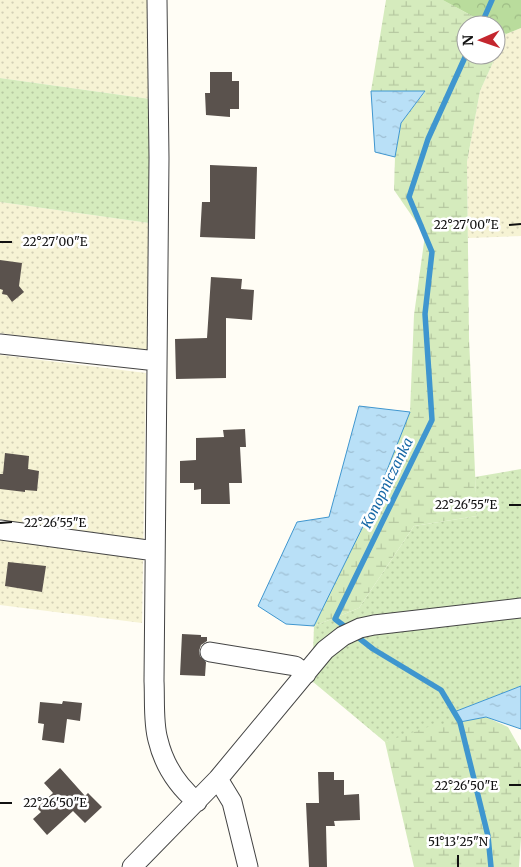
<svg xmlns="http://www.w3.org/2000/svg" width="521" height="867" viewBox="0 0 521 867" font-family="Merriweather,serif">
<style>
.farmland{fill:url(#farmland-dots)}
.grass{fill:url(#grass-dots)}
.forest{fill:url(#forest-crowns)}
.wetland{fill:url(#wetland-marsh)}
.water{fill:url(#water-ripples);stroke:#3f96cf}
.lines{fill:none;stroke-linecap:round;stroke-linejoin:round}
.stream{stroke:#3f96cf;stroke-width:5.5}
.building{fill:#5a524d}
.minor-casing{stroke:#444;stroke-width:21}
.minor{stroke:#fff;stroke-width:19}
.ticks{fill:none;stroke:#111;stroke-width:2}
.labels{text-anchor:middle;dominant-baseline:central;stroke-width:5;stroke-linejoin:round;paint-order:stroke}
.water-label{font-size:14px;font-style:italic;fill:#1768a6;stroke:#fff}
.ticks-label{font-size:12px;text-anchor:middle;fill:#111;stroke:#fff;stroke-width:5;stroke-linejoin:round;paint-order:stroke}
</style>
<defs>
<pattern id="farmland-dots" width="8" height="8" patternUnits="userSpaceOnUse" patternTransform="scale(1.25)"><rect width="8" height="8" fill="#f6f3d4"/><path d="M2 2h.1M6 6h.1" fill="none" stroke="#d2cfb5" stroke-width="1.8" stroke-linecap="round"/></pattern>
<pattern id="grass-dots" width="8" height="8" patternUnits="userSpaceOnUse" patternTransform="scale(1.25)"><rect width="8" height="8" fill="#d5ebbd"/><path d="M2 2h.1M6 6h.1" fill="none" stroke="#b6c8a1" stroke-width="1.8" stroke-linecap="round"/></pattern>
<pattern id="forest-crowns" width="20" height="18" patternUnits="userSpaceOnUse" patternTransform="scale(1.25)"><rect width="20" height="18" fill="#b9dc9c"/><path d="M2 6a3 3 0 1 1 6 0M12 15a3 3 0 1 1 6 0" fill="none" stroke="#9ebc85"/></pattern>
<pattern id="wetland-marsh" width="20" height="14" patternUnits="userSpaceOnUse" patternTransform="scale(1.25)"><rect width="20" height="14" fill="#d5ebbd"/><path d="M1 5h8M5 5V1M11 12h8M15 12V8" fill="none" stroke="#b6c8a1"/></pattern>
<pattern id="water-ripples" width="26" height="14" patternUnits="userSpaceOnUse" patternTransform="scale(1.25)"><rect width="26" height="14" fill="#b9e0f7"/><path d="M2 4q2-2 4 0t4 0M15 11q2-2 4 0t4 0" fill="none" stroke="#9ebfd3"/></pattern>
</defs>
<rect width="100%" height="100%" fill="#fffdf5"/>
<path class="farmland" d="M 0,0 L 149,0 L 150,99 L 0,78 Z
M 521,28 L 521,236 L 468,238 L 467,162 L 480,91 L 506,34 Z
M 0,202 L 149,223 L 147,354 L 0,333 Z
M 0,355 L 146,373 L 142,623 L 0,605 Z"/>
<path class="grass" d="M 0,78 L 150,99 L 149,223 L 0,202 Z
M 521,469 L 521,686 L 454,712 L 460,722 L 385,742 L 312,681 L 314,626 L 359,608 L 414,526 L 477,516 L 475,477 Z"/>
<path class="forest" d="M 442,0 L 521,0 L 521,28 L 506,34 L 496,29 L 496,25 L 489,25 Z"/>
<path class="wetland" d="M 386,0 L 443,0 L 489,25 L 466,25 L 466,55 L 496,55 L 496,29 L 506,34 L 480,91 L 467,162 L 469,338 L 477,516 L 414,526 L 359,608 L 314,626 L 410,412 L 414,315 L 425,235 L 394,190 L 395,157 L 401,123 L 425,92 L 371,91 Z
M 486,717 L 508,727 L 521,750 L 521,838 L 519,867 L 414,867 L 385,742 L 428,727 Z"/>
<path class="water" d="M 371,91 L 425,91 L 401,123 L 395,157 L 375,152 Z
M 359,406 L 410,412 L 372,508 L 314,626 L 286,624 L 258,606 L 297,522 L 329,517 Z
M 521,686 L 521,729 L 486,717 L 460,722 L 454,712 Z"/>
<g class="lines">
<path class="stream" d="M 481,25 L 492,0
M 348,629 L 335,619 L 432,420 L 425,314 L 432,252 L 409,197 L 428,139 L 466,55
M 355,635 L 373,649 L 441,690 L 460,722 L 488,836 L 491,867"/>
</g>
<path class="building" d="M 210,72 L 232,72 L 232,81 L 239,81 L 239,109 L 230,109 L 230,117 L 206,115 L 205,93 L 210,93 Z
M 210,165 L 257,167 L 255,239 L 200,237 L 202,202 L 210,202 Z
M 0,260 L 22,263 L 19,286 L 24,292 L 12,302 L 7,295 L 2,294 L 3,290 L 0,289 Z
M 211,277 L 242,279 L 241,289 L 254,290 L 252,320 L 226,318 L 226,378 L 176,379 L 175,339 L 207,338 Z
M 245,429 L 246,447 L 240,447 L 242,483 L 229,483 L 230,504 L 201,504 L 201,489 L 194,490 L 194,483 L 180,483 L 180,461 L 196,460 L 196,438 L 224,437 L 223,430 Z
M 5,453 L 29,456 L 28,469 L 39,471 L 37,491 L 25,490 L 25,492 L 0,489 L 0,474 L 3,474 Z
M 8,562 L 46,566 L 42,592 L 5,586 Z
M 182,634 L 201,635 L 201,637 L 207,637 L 207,641 L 201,645 L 199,651 L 200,656 L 206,662 L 205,676 L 180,675 Z
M 63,701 L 82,703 L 80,721 L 67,719 L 64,743 L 42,740 L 44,724 L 38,723 L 40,702 L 62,704 Z
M 60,768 L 85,796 L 88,793 L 102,807 L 85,823 L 73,811 L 47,835 L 33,819 L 41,812 L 37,808 L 53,793 L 44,783 Z
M 318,772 L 334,772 L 334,780 L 344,780 L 344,795 L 359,794 L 360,820 L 334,821 L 335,826 L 326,826 L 327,867 L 309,867 L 306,803 L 319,803 Z"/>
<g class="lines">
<g class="minor-casing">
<path id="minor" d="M 157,0 L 159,158 L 154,681 C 155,699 153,723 158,740 C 164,765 178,786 197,802
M 0,344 L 157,361
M 0,530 L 155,551
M 210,652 L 295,666 L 306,674
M 218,779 L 232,802 L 248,867
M 132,867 L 218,779 L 325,650 L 343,636 L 360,628 L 374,625 L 521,608"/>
</g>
<use href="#minor" class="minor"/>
</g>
<path class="ticks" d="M 509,225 L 521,224M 0,242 L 12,242M 509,505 L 521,505M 0,523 L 12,522M 509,785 L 521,785M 0,803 L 12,803M 458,855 L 458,867"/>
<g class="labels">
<g class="water-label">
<text transform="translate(387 483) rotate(-64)">Konopniczanka</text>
</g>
</g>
<g class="ticks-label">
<text x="466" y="229">22°27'00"E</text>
<text x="55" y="246">22°27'00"E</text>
<text x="466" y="509">22°26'55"E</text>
<text x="55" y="527">22°26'55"E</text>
<text x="466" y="790">22°26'50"E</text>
<text x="55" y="807">22°26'50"E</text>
<text x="458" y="846">51°13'25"N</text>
</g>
<g transform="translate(481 40) rotate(268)"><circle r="24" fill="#ffffff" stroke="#a0a0a0"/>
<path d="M0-4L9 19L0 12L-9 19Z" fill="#c4262e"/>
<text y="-8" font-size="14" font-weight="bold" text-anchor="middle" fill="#111111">N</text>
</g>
</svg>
